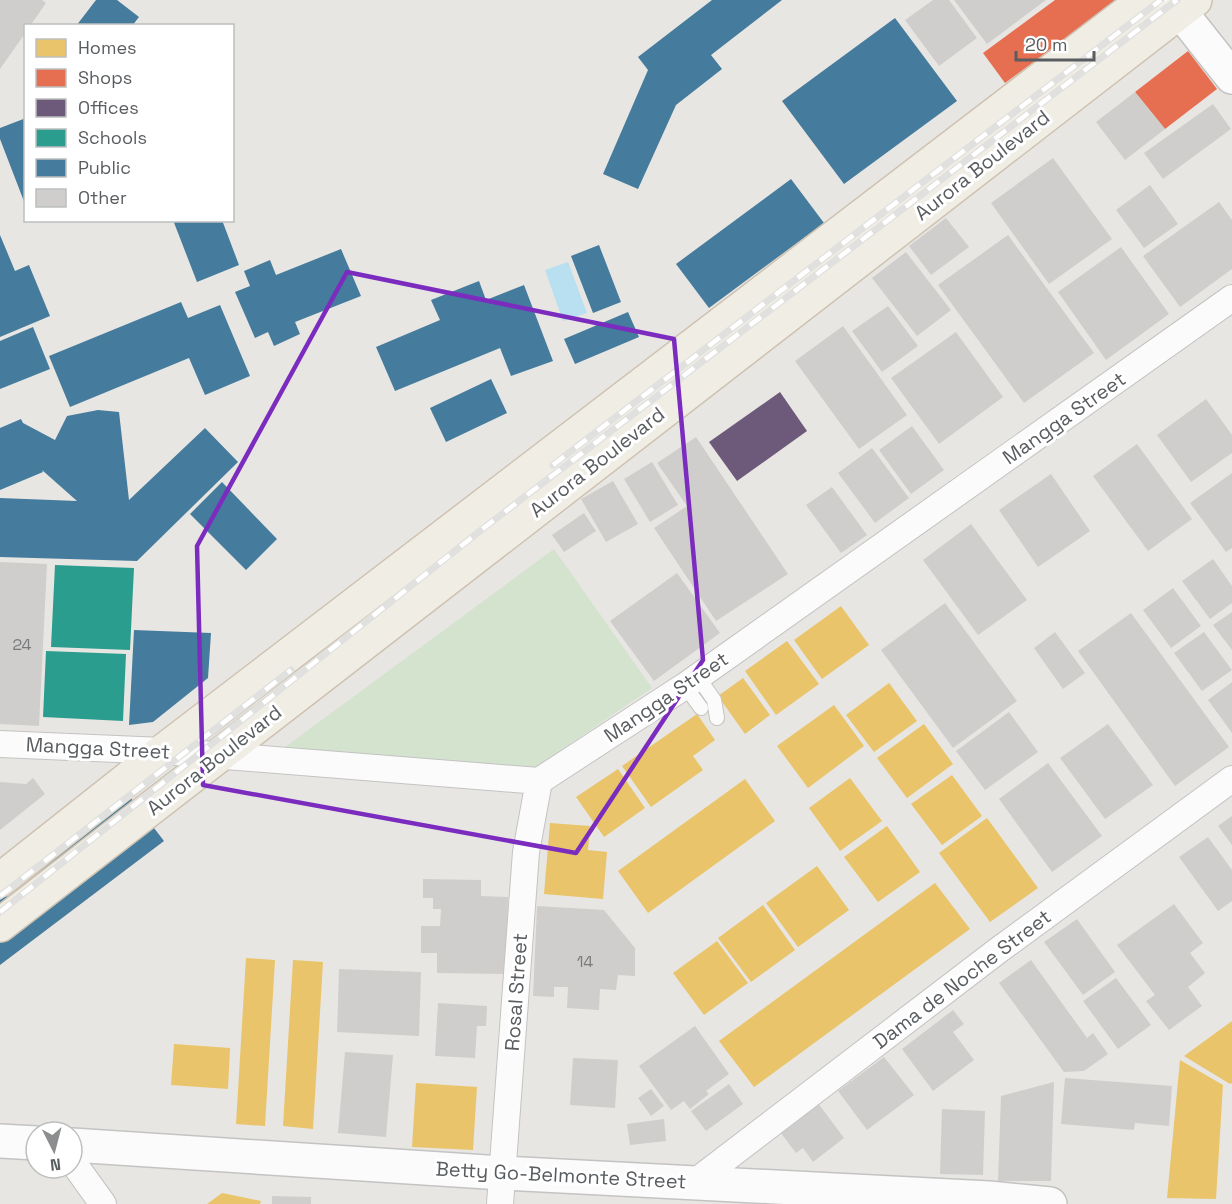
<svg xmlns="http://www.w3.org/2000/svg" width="1232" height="1204" viewBox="0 0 1232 1204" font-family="'Space Grotesk',sans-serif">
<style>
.green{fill:#d3e3ce}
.water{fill:#b8e0f1}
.homes{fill:#e9c46a}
.shops{fill:#e76f51}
.offices{fill:#6d597a}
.schools{fill:#2a9d8f}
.public{fill:#457b9d}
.building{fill:#d0cecc}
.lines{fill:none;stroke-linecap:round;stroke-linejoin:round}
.service-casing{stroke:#c4c3c3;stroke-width:16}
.minor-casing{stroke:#c4c3c3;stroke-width:28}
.tertiary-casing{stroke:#c4c3c3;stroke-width:36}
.primary-casing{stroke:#cec3b2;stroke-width:36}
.service{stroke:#fcfbfb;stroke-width:14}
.minor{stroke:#fcfbfb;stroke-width:26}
.tertiary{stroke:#fcfbfb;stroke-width:33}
.primary{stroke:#f0ede5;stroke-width:33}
.rail-casing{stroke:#e0e0df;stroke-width:7}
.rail{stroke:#fff;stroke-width:4.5;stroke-dasharray:14;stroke-linecap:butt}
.marked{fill:none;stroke:#7b2cbf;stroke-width:4.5;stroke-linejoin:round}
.labels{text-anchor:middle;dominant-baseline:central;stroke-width:6;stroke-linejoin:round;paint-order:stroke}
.number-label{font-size:16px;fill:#787a7c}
.street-label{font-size:20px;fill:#595d60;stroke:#fff}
</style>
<rect width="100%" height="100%" fill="#e8e6e2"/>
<path class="green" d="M 554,549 L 652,688 L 534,768 L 281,750 Z"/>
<path class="water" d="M 568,262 L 587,313 L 563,321 L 545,270 Z"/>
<path class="homes" d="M 841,606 L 869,645 L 822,679 L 794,640 Z
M 787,641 L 819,684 L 776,715 L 745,671 Z
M 743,678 L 770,715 L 745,734 L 718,696 Z
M 889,683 L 917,721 L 874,752 L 846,715 Z
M 834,705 L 864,746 L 808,788 L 777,746 Z
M 697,714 L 715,740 L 693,756 L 703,770 L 651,807 L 622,766 Z
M 924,724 L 953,764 L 907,798 L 877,758 Z
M 618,769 L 645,808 L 604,837 L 576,797 Z
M 952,775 L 982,816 L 942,845 L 911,804 Z
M 850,778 L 882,821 L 840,851 L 809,808 Z
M 745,779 L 775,821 L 648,913 L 618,871 Z
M 987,818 L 1038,888 L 990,922 L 939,853 Z
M 550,823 L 590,826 L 588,850 L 607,852 L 603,899 L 544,894 Z
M 887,826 L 920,872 L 878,902 L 844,857 Z
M 817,866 L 849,910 L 798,947 L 766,903 Z
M 935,883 L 970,929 L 754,1087 L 719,1041 Z
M 763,905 L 795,950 L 751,982 L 718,938 Z
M 717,941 L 748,983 L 704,1015 L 673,973 Z
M 246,958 L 275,960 L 265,1126 L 236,1124 Z
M 293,960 L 323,962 L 313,1129 L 283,1126 Z
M 1232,1021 L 1232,1083 L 1230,1084 L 1184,1056 Z
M 174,1044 L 230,1048 L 228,1089 L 171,1085 Z
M 1180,1060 L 1223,1085 L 1216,1199 L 1167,1198 Z
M 416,1083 L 477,1087 L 473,1150 L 412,1147 Z
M 222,1193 L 261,1201 L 260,1204 L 207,1204 Z"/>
<path class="shops" d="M 1055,0 L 1118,0 L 1005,83 L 983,53 Z
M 1188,51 L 1217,89 L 1165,129 L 1135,92 Z"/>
<path class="offices" d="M 780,392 L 807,431 L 737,481 L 709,442 Z"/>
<path class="schools" d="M 55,565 L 134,568 L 130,650 L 51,647 Z
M 46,651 L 126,654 L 123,721 L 43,717 Z"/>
<path class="public" d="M 96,0 L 117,0 L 139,17 L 132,26 L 76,26 Z
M 712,0 L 782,0 L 711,55 L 722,69 L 676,105 L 638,189 L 603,174 L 648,70 L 638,57 Z
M 895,18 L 957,101 L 844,184 L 782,101 Z
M 26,118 L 26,204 L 25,204 L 0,139 L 0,128 Z
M 791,179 L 824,223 L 709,308 L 676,264 Z
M 173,220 L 222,220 L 239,265 L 197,282 Z
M 0,235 L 15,271 L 29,265 L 50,316 L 0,337 Z
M 599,245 L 621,302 L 593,313 L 571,256 Z
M 341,249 L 361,296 L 295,322 L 300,334 L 274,346 L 268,332 L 255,338 L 235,292 L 250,286 L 244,271 L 270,260 L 276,275 Z
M 479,281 L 486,300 L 524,285 L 553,361 L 511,376 L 500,348 L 395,391 L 376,347 L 440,320 L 431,300 Z
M 181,302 L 188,318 L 220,305 L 250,376 L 205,395 L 189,358 L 70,407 L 49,356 Z
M 628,312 L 639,337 L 575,364 L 564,339 Z
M 33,327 L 50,369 L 0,389 L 0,341 Z
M 491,379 L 507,413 L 446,442 L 430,408 Z
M 98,410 L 119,412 L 129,500 L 205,428 L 238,462 L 137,561 L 0,557 L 0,498 L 77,501 L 42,470 L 43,472 L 0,490 L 0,428 L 21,419 L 23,423 L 55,440 L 67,416 Z
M 222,482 L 277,539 L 246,570 L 190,514 Z
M 134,630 L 211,633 L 208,678 L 153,722 L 129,725 Z
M 117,780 L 164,841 L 0,965 L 0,870 Z"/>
<path class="building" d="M 0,0 L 42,0 L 46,3 L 30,26 L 26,26 L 26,32 L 0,69 Z
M 933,0 L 949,0 L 977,38 L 939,66 L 905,20 Z
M 954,0 L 1046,0 L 987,44 Z
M 1135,92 L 1165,129 L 1125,160 L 1096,122 Z
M 1213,104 L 1231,129 L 1163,179 L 1144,153 Z
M 1053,158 L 1112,239 L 1049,284 L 991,203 Z
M 1150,185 L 1178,224 L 1144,248 L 1116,210 Z
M 1219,202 L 1232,220 L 1232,269 L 1180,307 L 1143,256 Z
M 946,218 L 969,247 L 931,275 L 909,246 Z
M 1008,235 L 1094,353 L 1024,403 L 938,285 Z
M 1121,247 L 1169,314 L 1106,360 L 1058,292 Z
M 906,252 L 951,310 L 917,336 L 872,278 Z
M 888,306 L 918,346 L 882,372 L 852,331 Z
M 843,326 L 907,415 L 859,449 L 795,361 Z
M 956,332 L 1003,397 L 939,444 L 891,378 Z
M 1206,399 L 1232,435 L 1232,453 L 1191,482 L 1157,435 Z
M 912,426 L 944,470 L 911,494 L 879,450 Z
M 696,437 L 788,574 L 716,621 L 654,528 L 687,506 L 657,463 Z
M 1137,444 L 1192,519 L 1148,551 L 1093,476 Z
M 872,448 L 909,498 L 875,523 L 838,473 Z
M 652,462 L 678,505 L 650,522 L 624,479 Z
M 1232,473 L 1232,548 L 1226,552 L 1190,503 Z
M 1051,474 L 1090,531 L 1038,567 L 999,510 Z
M 613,481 L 638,524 L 606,542 L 581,499 Z
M 832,487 L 867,535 L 841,553 L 806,505 Z
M 584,513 L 596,531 L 564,552 L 552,535 Z
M 971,524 L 1027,600 L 978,635 L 923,560 Z
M 1213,559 L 1232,586 L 1232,603 L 1210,619 L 1182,581 Z
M 0,562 L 47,564 L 39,726 L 0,724 Z
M 677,573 L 720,633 L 654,681 L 610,621 Z
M 1173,588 L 1201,626 L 1171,648 L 1143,610 Z
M 945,603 L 1017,701 L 953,748 L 881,650 Z
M 1232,612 L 1232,650 L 1213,625 Z
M 1131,613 L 1229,747 L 1175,786 L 1078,651 Z
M 1055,632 L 1085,673 L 1063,689 L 1034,648 Z
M 1204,632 L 1232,670 L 1202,691 L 1174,653 Z
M 1232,682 L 1232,733 L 1208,700 Z
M 1009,712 L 1038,752 L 985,790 L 956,751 Z
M 1108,724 L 1153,785 L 1105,819 L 1060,758 Z
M 1048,763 L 1102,836 L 1052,872 L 999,799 Z
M 33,778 L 45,794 L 0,830 L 0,782 L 26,784 Z
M 1232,816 L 1232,845 L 1218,826 Z
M 1208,837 L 1232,870 L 1232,901 L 1218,911 L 1179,857 Z
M 423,879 L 481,880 L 481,896 L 508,897 L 506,974 L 437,973 L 437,953 L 421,953 L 421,926 L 440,926 L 441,909 L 433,909 L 433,898 L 423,898 Z
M 1174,904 L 1203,943 L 1190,953 L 1205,973 L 1188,987 L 1202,1006 L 1169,1030 L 1146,1001 L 1155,995 L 1117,945 Z
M 537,906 L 604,910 L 635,948 L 635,976 L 618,975 L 616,990 L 600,989 L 599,1010 L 567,1008 L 568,987 L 554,987 L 554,997 L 533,996 Z
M 1077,919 L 1115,972 L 1083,995 L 1044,942 Z
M 1031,960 L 1087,1038 L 1093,1033 L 1108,1054 L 1084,1071 L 1064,1072 L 999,983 Z
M 339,969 L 421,972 L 419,1036 L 337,1032 Z
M 1116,978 L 1151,1025 L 1118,1049 L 1083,1001 Z
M 438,1003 L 487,1006 L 486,1026 L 477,1026 L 475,1058 L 435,1056 Z
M 953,1010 L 964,1024 L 953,1032 L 974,1060 L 933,1091 L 902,1049 Z
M 695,1026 L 729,1074 L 706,1091 L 709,1094 L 690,1109 L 684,1101 L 671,1110 L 639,1066 Z
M 345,1052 L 393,1055 L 386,1137 L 338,1133 Z
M 884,1057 L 914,1095 L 867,1130 L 838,1091 Z
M 573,1058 L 618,1060 L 615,1108 L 570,1105 Z
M 1065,1078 L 1172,1086 L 1169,1126 L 1135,1123 L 1134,1130 L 1061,1124 Z
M 1054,1082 L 1051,1181 L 998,1181 L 1001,1096 Z
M 729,1084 L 743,1104 L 706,1131 L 691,1111 Z
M 651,1089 L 664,1106 L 651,1116 L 638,1098 Z
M 815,1099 L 844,1138 L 813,1162 L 803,1148 L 796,1153 L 777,1128 Z
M 942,1109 L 985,1111 L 983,1175 L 940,1174 Z
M 664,1119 L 666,1141 L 630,1145 L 627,1124 Z
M 272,1196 L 311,1197 L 311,1204 L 272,1204 Z"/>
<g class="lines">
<g class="service-casing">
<path id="service" d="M 698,677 L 714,700 L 717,718
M 685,686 L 701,708"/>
</g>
<g class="minor-casing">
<path id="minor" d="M 0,744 L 163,751 L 539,781 L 685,686 L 1232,298
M 72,1161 L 103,1204
M 695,1182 L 1000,949 L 1232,779
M 500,1204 L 526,852 L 539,781"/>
</g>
<g class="tertiary-casing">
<path id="tertiary" d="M 1171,0 L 1232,77
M 0,1141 L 36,1143
M 72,1145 L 502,1173 L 989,1198 L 1050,1204"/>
</g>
<g class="primary-casing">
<path id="primary" d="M 0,880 L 163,751 L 1144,0
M 0,925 L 1195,0"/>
</g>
<use href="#service" class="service"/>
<use href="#minor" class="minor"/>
<use href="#tertiary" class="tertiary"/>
<use href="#primary" class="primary"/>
<g class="rail-casing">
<path id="rail" d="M 553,465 L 1161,0
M 0,896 L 291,670
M 0,912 L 485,527 L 1177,0"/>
</g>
<use href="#rail" class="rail"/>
</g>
<path class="marked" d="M 347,272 L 674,339 L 703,660 L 576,853 L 203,785 L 197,546 Z"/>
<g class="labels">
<g class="number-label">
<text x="22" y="644">24</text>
<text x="585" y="961">14</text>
</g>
<g class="street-label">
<text transform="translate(982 165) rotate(-38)">Aurora Boulevard</text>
<text transform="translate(1064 418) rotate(-35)">Mangga Street</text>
<text transform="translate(597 462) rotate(-38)">Aurora Boulevard</text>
<text transform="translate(666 697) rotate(-34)">Mangga Street</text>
<text transform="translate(98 748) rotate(3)">Mangga Street</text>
<text transform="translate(214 760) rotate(-38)">Aurora Boulevard</text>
<text transform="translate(962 979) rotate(-37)">Dama de Noche Street</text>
<text transform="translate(516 992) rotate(-86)">Rosal Street</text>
<text transform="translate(561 1175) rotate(3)">Betty Go-Belmonte Street</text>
</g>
</g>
<rect x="24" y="24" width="210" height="198" fill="#ffffff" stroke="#bdbebf" stroke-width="1.5"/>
<rect x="36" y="39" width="30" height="18" fill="#e9c46a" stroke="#bdbebf" stroke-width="1.5"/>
<text x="78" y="54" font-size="18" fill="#595d60">Homes</text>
<rect x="36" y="69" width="30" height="18" fill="#e76f51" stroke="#bdbebf" stroke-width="1.5"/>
<text x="78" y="84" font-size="18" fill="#595d60">Shops</text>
<rect x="36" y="99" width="30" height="18" fill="#6d597a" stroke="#bdbebf" stroke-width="1.5"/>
<text x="78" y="114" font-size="18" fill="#595d60">Offices</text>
<rect x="36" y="129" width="30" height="18" fill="#2a9d8f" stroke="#bdbebf" stroke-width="1.5"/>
<text x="78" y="144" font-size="18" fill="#595d60">Schools</text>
<rect x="36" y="159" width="30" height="18" fill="#457b9d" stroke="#bdbebf" stroke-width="1.5"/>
<text x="78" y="174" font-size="18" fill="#595d60">Public</text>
<rect x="36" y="189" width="30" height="18" fill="#d0cecc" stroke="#bdbebf" stroke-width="1.5"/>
<text x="78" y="204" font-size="18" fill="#595d60">Other</text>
<g transform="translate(54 1150) rotate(174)"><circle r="28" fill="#ffffff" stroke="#bdbebf" stroke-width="1.5"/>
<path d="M0-4.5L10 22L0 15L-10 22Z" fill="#8b8d8e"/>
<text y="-9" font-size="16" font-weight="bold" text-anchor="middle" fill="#595d60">N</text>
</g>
<path d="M1016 51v9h78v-9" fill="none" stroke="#595d60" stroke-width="3"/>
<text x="1025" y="51" font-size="18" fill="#595d60" stroke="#ffffff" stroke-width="4.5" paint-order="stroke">20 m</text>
</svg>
